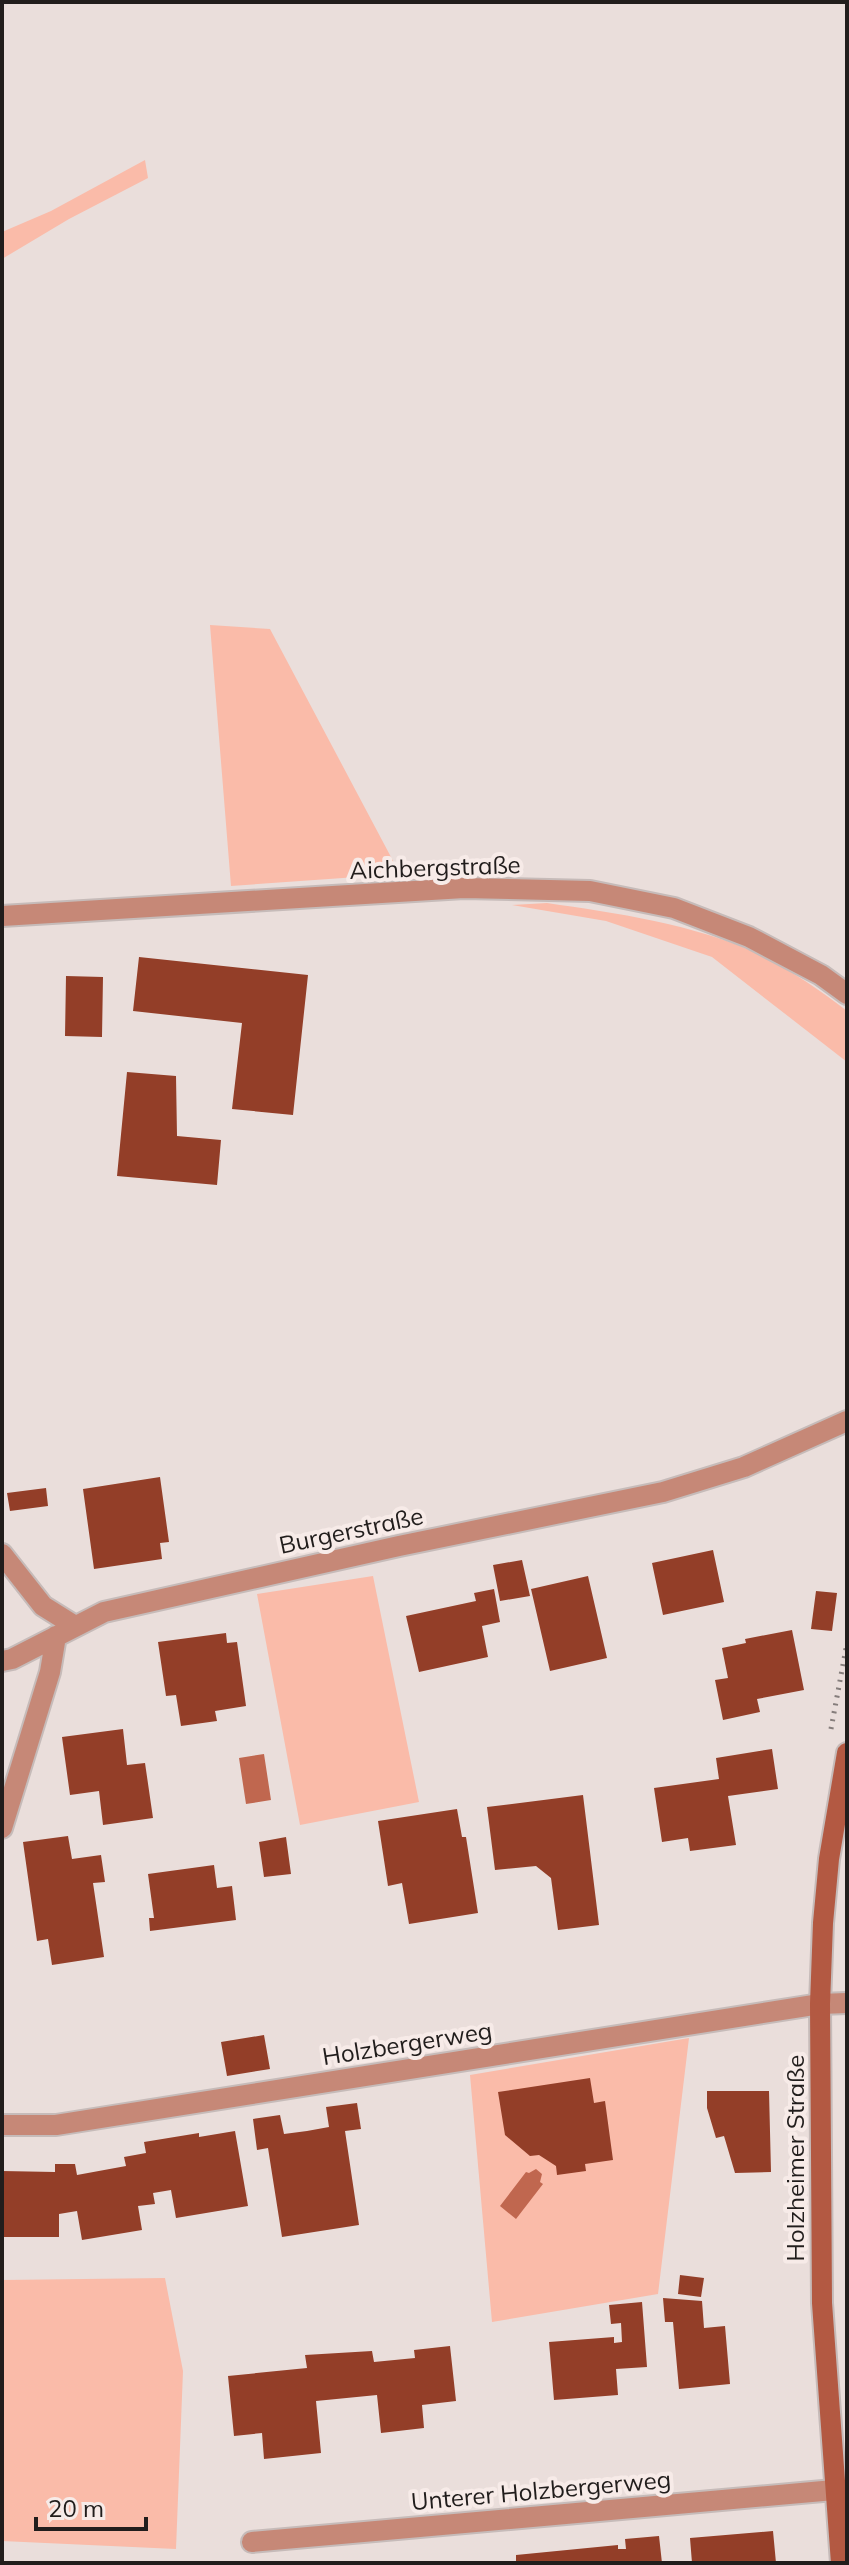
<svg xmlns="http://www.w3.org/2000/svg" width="849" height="2565" viewBox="0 0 849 2565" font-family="Mulish,sans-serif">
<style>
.green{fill:#fabba9}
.water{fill:#c0674f}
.building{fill:#933e28}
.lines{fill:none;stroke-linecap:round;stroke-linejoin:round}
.street-casing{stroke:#c6bbb9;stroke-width:24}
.secondary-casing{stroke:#c6bbb9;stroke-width:24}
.path{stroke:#857d7b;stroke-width:5;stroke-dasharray:2 6;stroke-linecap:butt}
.street{stroke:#c68877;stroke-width:20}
.secondary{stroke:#b35942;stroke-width:20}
.labels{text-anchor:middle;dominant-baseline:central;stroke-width:8;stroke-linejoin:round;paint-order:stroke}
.street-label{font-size:24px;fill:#211d1c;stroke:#f7ebe8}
</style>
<rect width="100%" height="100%" fill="#eadedb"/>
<path class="green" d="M 145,160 L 148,178 L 69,219 L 2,259 L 2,232 L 51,211 Z
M 210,625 L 270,629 L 400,874 L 231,886 Z
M 547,903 C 615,913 695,924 758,954 C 789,969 820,990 847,1011 L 847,1062 L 712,957 L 606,921 L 512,905 Z
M 373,1576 L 419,1802 L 300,1825 L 257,1594 Z
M 689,2038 L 658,2294 L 492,2322 L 470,2075 Z
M 165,2278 L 183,2371 L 176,2549 L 2,2541 L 2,2280 Z"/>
<path class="water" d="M 264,1754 L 271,1800 L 246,1804 L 239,1758 Z
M 536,2169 L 542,2174 L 540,2182 L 543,2184 L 516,2219 L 500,2206 L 526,2172 L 529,2173 Z"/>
<path class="building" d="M 139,957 L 308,975 L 293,1115 L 232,1109 L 242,1023 L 133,1011 Z
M 66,976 L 103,977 L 102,1037 L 65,1036 Z
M 127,1072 L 176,1076 L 177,1136 L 221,1140 L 217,1185 L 117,1176 Z
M 160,1477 L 169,1542 L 160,1543 L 162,1559 L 94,1569 L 83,1489 Z
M 46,1488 L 48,1506 L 10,1511 L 7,1493 Z
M 713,1550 L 724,1602 L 663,1615 L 652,1563 Z
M 522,1560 L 530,1596 L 500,1601 L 493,1565 Z
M 588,1576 L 607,1658 L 550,1671 L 531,1589 Z
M 494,1589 L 500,1622 L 482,1626 L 488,1657 L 419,1672 L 406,1616 L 476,1601 L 474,1593 Z
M 816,1591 L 837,1593 L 832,1631 L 811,1629 Z
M 792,1630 L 804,1690 L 757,1699 L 760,1712 L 723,1720 L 715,1680 L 728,1678 L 722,1648 L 746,1643 L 745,1639 Z
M 226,1633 L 227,1643 L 237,1642 L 246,1706 L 215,1711 L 217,1721 L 181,1726 L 176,1695 L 166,1696 L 158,1642 Z
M 123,1729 L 127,1765 L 145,1763 L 153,1818 L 103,1825 L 99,1791 L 70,1795 L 62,1737 Z
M 772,1749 L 778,1789 L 728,1796 L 736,1845 L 690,1851 L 688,1838 L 662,1842 L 654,1788 L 719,1779 L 716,1758 Z
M 583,1795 L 599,1925 L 558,1930 L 551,1878 L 536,1866 L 495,1870 L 487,1807 Z
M 457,1809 L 462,1837 L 466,1837 L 478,1913 L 409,1924 L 402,1883 L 388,1886 L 378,1821 Z
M 68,1836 L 72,1859 L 101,1855 L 105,1882 L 93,1883 L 104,1957 L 52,1965 L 48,1939 L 37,1941 L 23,1842 Z
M 286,1837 L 291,1874 L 264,1877 L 259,1842 Z
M 214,1865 L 217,1888 L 232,1886 L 236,1920 L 150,1931 L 149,1918 L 154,1918 L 148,1874 Z
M 264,2035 L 270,2069 L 227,2076 L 221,2042 Z
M 590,2078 L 594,2103 L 605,2101 L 613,2160 L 585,2164 L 586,2171 L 557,2175 L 556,2166 L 539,2155 L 530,2156 L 505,2135 L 498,2092 Z
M 707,2091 L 769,2091 L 771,2172 L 735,2173 L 724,2136 L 716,2138 L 707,2108 Z
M 357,2103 L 361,2129 L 345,2131 L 359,2225 L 282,2237 L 268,2148 L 257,2150 L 253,2119 L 280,2115 L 284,2134 L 307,2131 L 329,2127 L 326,2107 Z
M 235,2131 L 248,2206 L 176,2218 L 171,2190 L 153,2193 L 155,2204 L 138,2206 L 142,2230 L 82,2240 L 77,2211 L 59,2214 L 59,2237 L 2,2237 L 2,2171 L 55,2172 L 55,2164 L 75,2164 L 77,2175 L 126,2166 L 124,2157 L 146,2153 L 144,2142 L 199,2133 L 199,2137 Z
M 680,2275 L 704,2278 L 701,2297 L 678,2294 Z
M 663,2298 L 702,2301 L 704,2328 L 725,2326 L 730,2384 L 679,2389 L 673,2322 L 665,2322 Z
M 642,2302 L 647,2367 L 616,2369 L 618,2395 L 554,2400 L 549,2342 L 614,2337 L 614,2343 L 622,2342 L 621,2323 L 611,2324 L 609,2305 Z
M 450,2346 L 456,2401 L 422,2405 L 424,2428 L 381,2433 L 377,2395 L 316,2401 L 321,2453 L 264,2459 L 262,2433 L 234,2436 L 228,2376 L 307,2368 L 305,2355 L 372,2351 L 374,2362 L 415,2358 L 414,2350 Z
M 773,2531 L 776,2563 L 692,2563 L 690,2538 Z
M 659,2536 L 662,2563 L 516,2563 L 516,2555 L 618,2545 L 618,2549 L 626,2549 L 625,2539 Z"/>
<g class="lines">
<g class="street-casing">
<path id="street" d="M 2,916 L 464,888 L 590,891 L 674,908 L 749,937 L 821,975 L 847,994
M 2,1554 L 43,1606 L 75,1626
M 2,1661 L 12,1659 L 104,1612 L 399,1546 L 663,1492 L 744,1467 L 847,1421
M 2,1828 L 50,1672 L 56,1636
M 2,2125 L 56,2125 L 820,2004 L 847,2003
M 252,2542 L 834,2490"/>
</g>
<g class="secondary-casing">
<path id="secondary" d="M 841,2563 L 822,2303 L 820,2004 L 823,1923 L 829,1859 L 847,1753"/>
</g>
<path class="path" d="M 831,1729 L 847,1643"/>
<use href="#street" class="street"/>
<use href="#secondary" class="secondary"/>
</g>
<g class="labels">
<g class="street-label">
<text transform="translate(435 867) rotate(-2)">Aichbergstraße</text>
<text transform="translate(351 1530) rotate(-12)">Burgerstraße</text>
<text transform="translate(407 2043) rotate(-9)">Holzbergerweg</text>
<text transform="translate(795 2158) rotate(-90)">Holzheimer Straße</text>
<text transform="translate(541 2490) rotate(-5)">Unterer Holzbergerweg</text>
</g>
</g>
<rect width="849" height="2565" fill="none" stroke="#211d1c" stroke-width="8"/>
<path d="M36 2517v12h110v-12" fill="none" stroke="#211d1c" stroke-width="4"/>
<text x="48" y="2517" font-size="24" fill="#211d1c" stroke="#f7ebe8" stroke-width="6" paint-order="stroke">20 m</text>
</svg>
